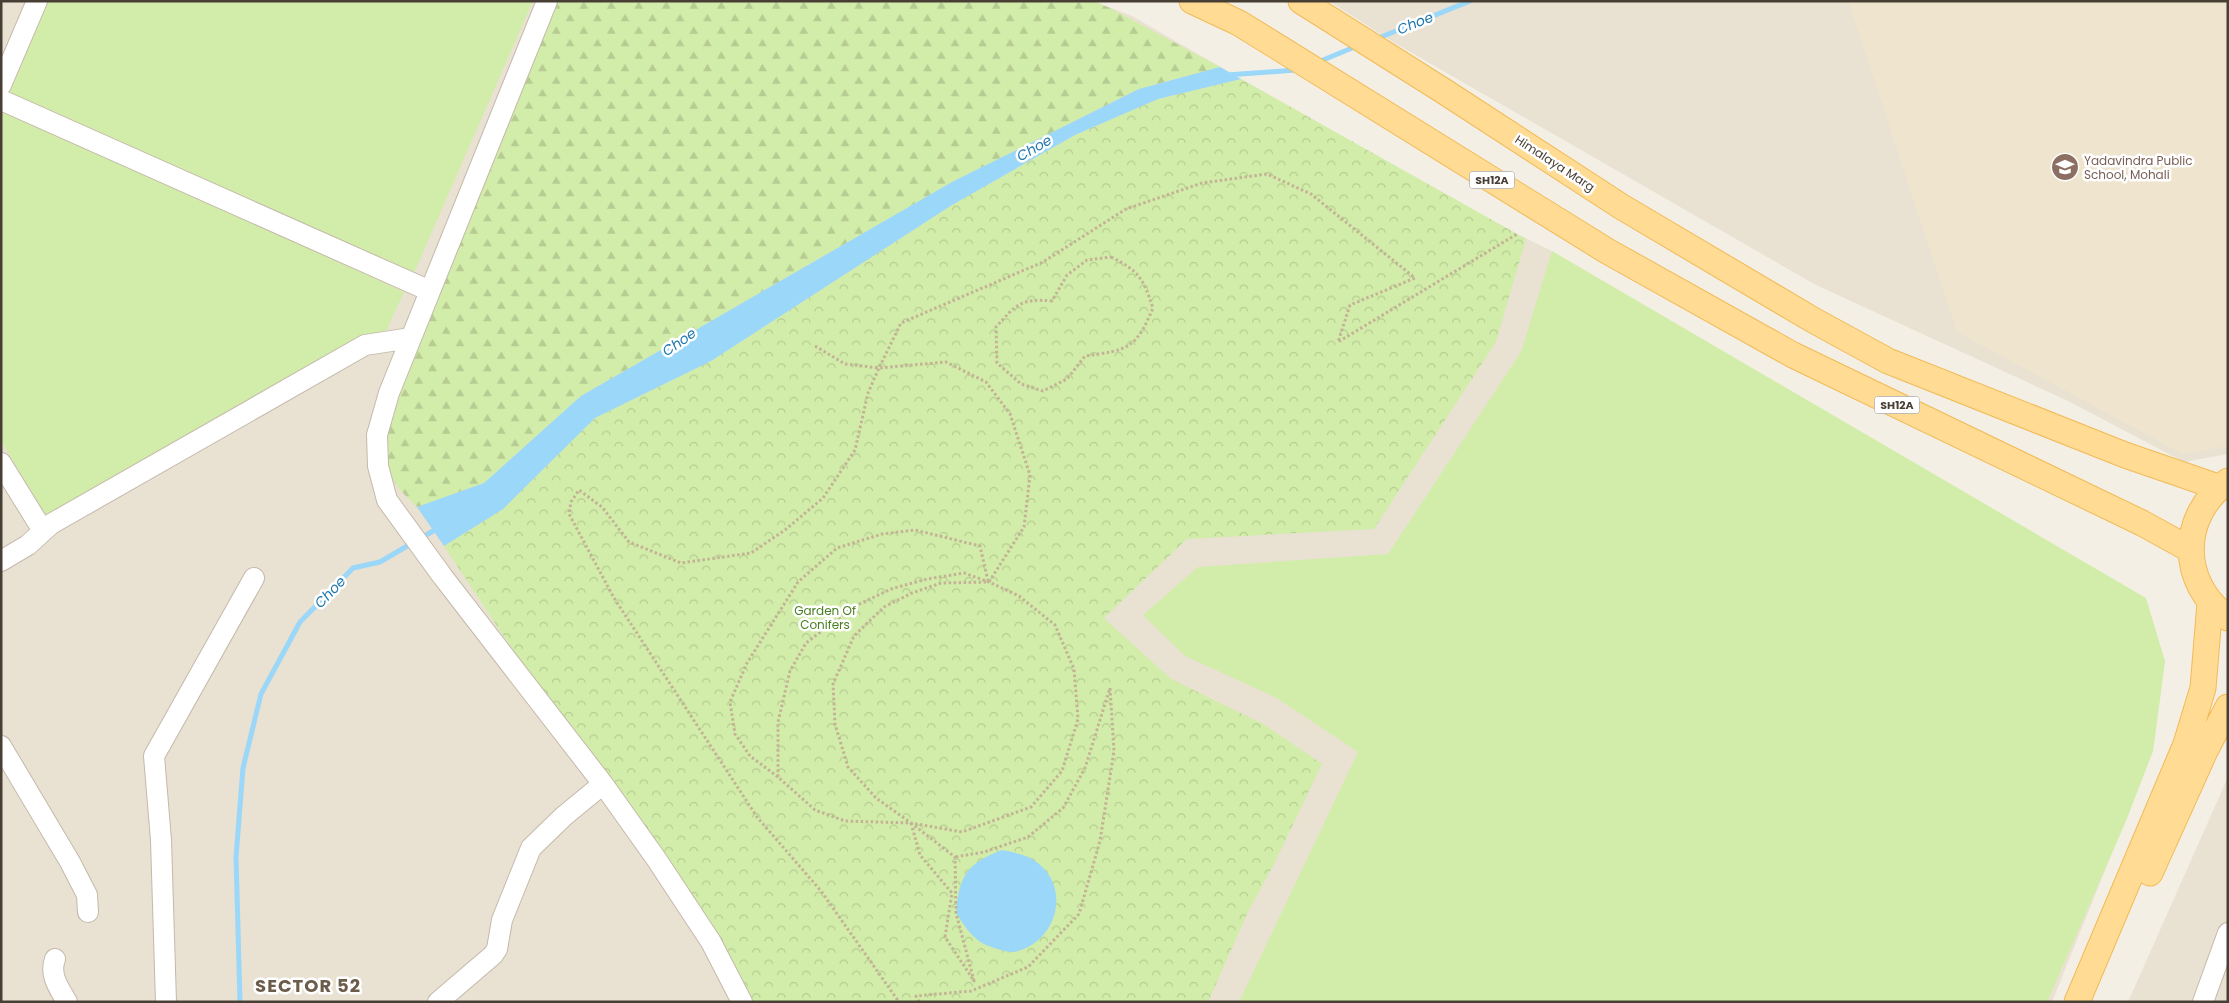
<svg xmlns="http://www.w3.org/2000/svg" width="2229" height="1003" viewBox="0 0 2229 1003" font-family="Poppins,sans-serif">
<style>
.residential{fill:#e9e1d2}
.education{fill:#efe4cd}
.grass{fill:#d2eda9}
.forest{fill:url(#forest-firs)}
.park{fill:url(#park-crowns)}
.water{fill:#9ad7f8}
.lines{fill:none;stroke-linecap:round;stroke-linejoin:round}
.stream{stroke:#9ad7f8;stroke-width:5}
.minor-casing{stroke:#c4b9aa;stroke-width:22}
.major-casing{stroke:#f1ba57;stroke-width:27}
.path{stroke:#c4b296;stroke-width:3;stroke-dasharray:2.5 2.5;stroke-linecap:butt}
.minor{stroke:#fff;stroke-width:20}
.major{stroke:#ffdb93;stroke-width:25}
.labels{text-anchor:middle;dominant-baseline:central;stroke-width:5;stroke-linejoin:round;paint-order:stroke}
.shield{fill:#fff;stroke:#7f7971;stroke-width:1}
.shield-label{font-size:11px;font-weight:bold;fill:#483f34}
.education-label{font-size:12px;fill:#785e54;stroke:#fff;text-anchor:start}
.street-label{font-size:12px;fill:#483f34;stroke:#fff}
.park-label{font-size:12px;fill:#4a8021;stroke:#fff}
.water-label{font-size:14px;font-style:italic;fill:#1f79ae;stroke:#fff}
.district-label{font-size:18px;font-weight:bold;letter-spacing:1px;fill:#6c5c4a;stroke:#fff}
</style>
<defs>
<pattern id="forest-firs" width="22" height="20" patternUnits="userSpaceOnUse" patternTransform="scale(1.25)"><rect width="22" height="20" fill="#d2eda9"/><path d="M5 1l3.5 6h-7zM16 11l3.5 6h-7z" fill="#b6cc92"/></pattern>
<pattern id="park-crowns" width="20" height="18" patternUnits="userSpaceOnUse" patternTransform="scale(1.25)"><rect width="20" height="18" fill="#d2eda9"/><path d="M2 6a3 3 0 1 1 6 0M12 15a3 3 0 1 1 6 0" fill="none" stroke="#b6cc92"/></pattern>
</defs>
<rect width="100%" height="100%" fill="#f4efe5"/>
<path class="residential" d="M 1,1 L 1093,1 L 1132,16 L 1339,135 L 1517,234 L 1552,251 L 2165,661 L 2153,751 L 2052,1002 L 1,1002 Z
M 1329,1 L 2228,1 L 2228,454 L 2184,462 L 2068,401 L 1816,285 L 1393,42 Z
M 2228,777 L 2228,1002 L 2128,1002 Z"/>
<path class="education" d="M 1848,1 L 2228,1 L 2228,446 L 2183,454 L 1957,332 Z"/>
<path class="grass" d="M 38,1 L 533,1 L 413,275 L 1,98 Z
M 1,106 L 404,292 L 383,338 L 51,524 L 1,441 Z
M 1552,251 L 2146,598 L 2165,661 L 2153,751 L 2126,821 L 2047,1002 L 1239,1002 L 1358,752 L 1275,697 L 1185,656 L 1143,615 L 1198,567 L 1388,554 L 1521,352 Z"/>
<path class="forest" d="M 558,1 L 1093,1 L 1110,8 L 1220,67 L 1139,89 L 952,182 L 581,396 L 484,483 L 417,507 C 410,499 399,491 394,481 C 378,452 391,422 400,394 Z"/>
<path class="park" d="M 1241,79 L 1526,239 L 1496,342 L 1374,529 L 1187,539 L 1104,618 L 1171,679 L 1265,725 L 1322,764 L 1273,866 L 1248,912 L 1208,1002 L 752,1002 L 602,785 L 444,546 L 503,509 L 595,418 L 711,361 L 952,205 L 1075,135 L 1158,99 Z"/>
<path class="water" d="M 1220,67 L 1241,79 L 1158,99 L 1075,135 L 952,205 L 711,361 L 595,418 L 503,509 L 444,546 L 417,507 L 484,483 L 581,396 L 952,182 L 1139,89 Z
M 1002,850 C 1012,852 1023,854 1032,859 C 1073,883 1059,943 1014,952 C 1007,953 991,947 984,944 C 972,938 963,924 956,913 C 959,876 967,863 1002,850 Z"/>
<g class="lines">
<path class="stream" d="M 1376,39 L 1470,1
M 1318,62 L 1357,46
M 1227,75 L 1296,70
M 421,538 L 440,527
M 240,1002 L 236,857 L 243,768 L 261,694 L 300,622 L 353,568 L 380,562 L 414,542"/>
<g class="minor-casing">
<path id="minor" d="M 547,1 L 389,393 L 377,435 L 378,466 L 387,500 L 443,577 L 603,784 L 657,860 L 711,942 L 742,1002
M 1,85 L 37,1
M 1,100 L 430,291
M 1,463 L 43,531
M 1,561 L 28,545 L 51,524 L 365,345 L 411,338
M 1,746 L 70,862 L 87,895 L 88,912
M 55,959 C 49,975 59,988 67,1002
M 166,1002 L 161,840 L 154,756 L 254,578
M 438,1002 L 493,955 L 497,949 L 502,920 L 531,848 L 564,816 L 603,784
M 2203,1002 L 2228,933"/>
</g>
<g class="major-casing">
<path id="major" d="M 1192,1 L 1239,23 L 1607,251 L 1793,355 L 2142,523 L 2191,550
M 1301,1 L 1442,90 L 1622,207 L 1813,320 L 1888,361 L 2125,455 L 2218,487
M 2228,481 C 2179,516 2179,583 2228,618
M 2150,873 L 2205,751 L 2228,707
M 2077,1002 L 2186,744 L 2203,688 L 2210,603"/>
</g>
<path class="path" d="M 1111,257 C 1139,271 1143,278 1153,308 C 1136,349 1128,350 1085,356 L 1067,379 L 1043,391 L 1021,384 L 997,363 L 996,327 C 1016,305 1020,298 1052,301 L 1067,275 L 1087,260 Z
M 815,346 L 845,364 L 879,368 L 868,393 L 855,450 L 823,498 L 785,530 L 751,553 L 681,563 L 629,542 L 602,507 L 579,490 L 571,502 L 569,514 L 614,598 L 757,817 L 821,891 L 899,1002
M 989,582 L 1024,527 L 1030,475 L 1010,414 L 986,382 L 946,362 L 879,368 L 901,323 L 1043,262 L 1126,209 L 1202,183 L 1267,174 L 1311,194 L 1415,278 L 1350,305 L 1338,342 L 1517,234
M 778,777 L 750,756 L 735,734 L 730,702 L 747,663 L 798,582 L 837,548 L 882,534 L 915,530 L 980,546 L 988,581
M 911,823 L 920,855 L 952,893 L 945,937 L 974,981 L 956,913 L 955,857 L 911,823 L 845,821 L 815,810 L 778,777 L 778,722 L 790,671 L 806,643 L 853,607 L 891,589 L 927,579 L 964,573 L 989,582 L 1019,596 L 1055,625 L 1074,669 L 1078,719 L 1062,771 L 1031,807 L 962,832 L 911,823 L 876,798 L 848,767 L 835,724 L 833,684 L 854,636 L 884,607 L 912,593 L 941,583 L 989,582
M 919,1002 L 916,996 L 971,991 L 1028,967 L 1079,914 L 1100,841 L 1114,751 L 1110,688 L 1085,768 L 1063,808 L 1028,837 L 984,852 L 955,857"/>
<use href="#minor" class="minor"/>
<use href="#major" class="major"/>
</g>
<defs>
<g id="school-disc" transform="scale(1.4375)"><circle r="9.5" fill="#8d6e63" stroke="#fff"/><path d="M0-5L7-2L0 1L-7-2ZM-4 1L0 2.5L4 1V4Q0 6-4 4Z" fill="#fff"/></g>
</defs>
<g fill-rule="evenodd">
<use href="#school-disc" x="2065" y="167"/>
</g>
<g class="labels">
<g class="shield">
<rect x="1469.5" y="171.5" width="45" height="17" rx="4"/>
<rect x="1874.5" y="396.5" width="45" height="17" rx="4"/>
</g>
<g class="shield-label">
<text x="1492" y="180">SH12A</text>
<text x="1897" y="405">SH12A</text>
</g>
<g class="education-label">
<text x="2084" y="160">Yadavindra Public<tspan x="2084" dy="14">School, Mohali</tspan></text>
</g>
<g class="street-label">
<text transform="translate(1555 163) rotate(33)">Himalaya Marg</text>
</g>
<g class="park-label">
<text x="825" y="610">Garden Of<tspan x="825" dy="14">Conifers</tspan></text>
</g>
<g class="water-label">
<text transform="translate(1415 23) rotate(-22)">Choe</text>
<text transform="translate(1034 148) rotate(-30)">Choe</text>
<text transform="translate(679 342) rotate(-35)">Choe</text>
<text transform="translate(330 592) rotate(-46)">Choe</text>
</g>
<g class="district-label">
<text x="308" y="985">SECTOR 52</text>
</g>
</g>
<rect width="2229" height="1003" fill="none" stroke="#483f34" stroke-width="5"/>
</svg>
